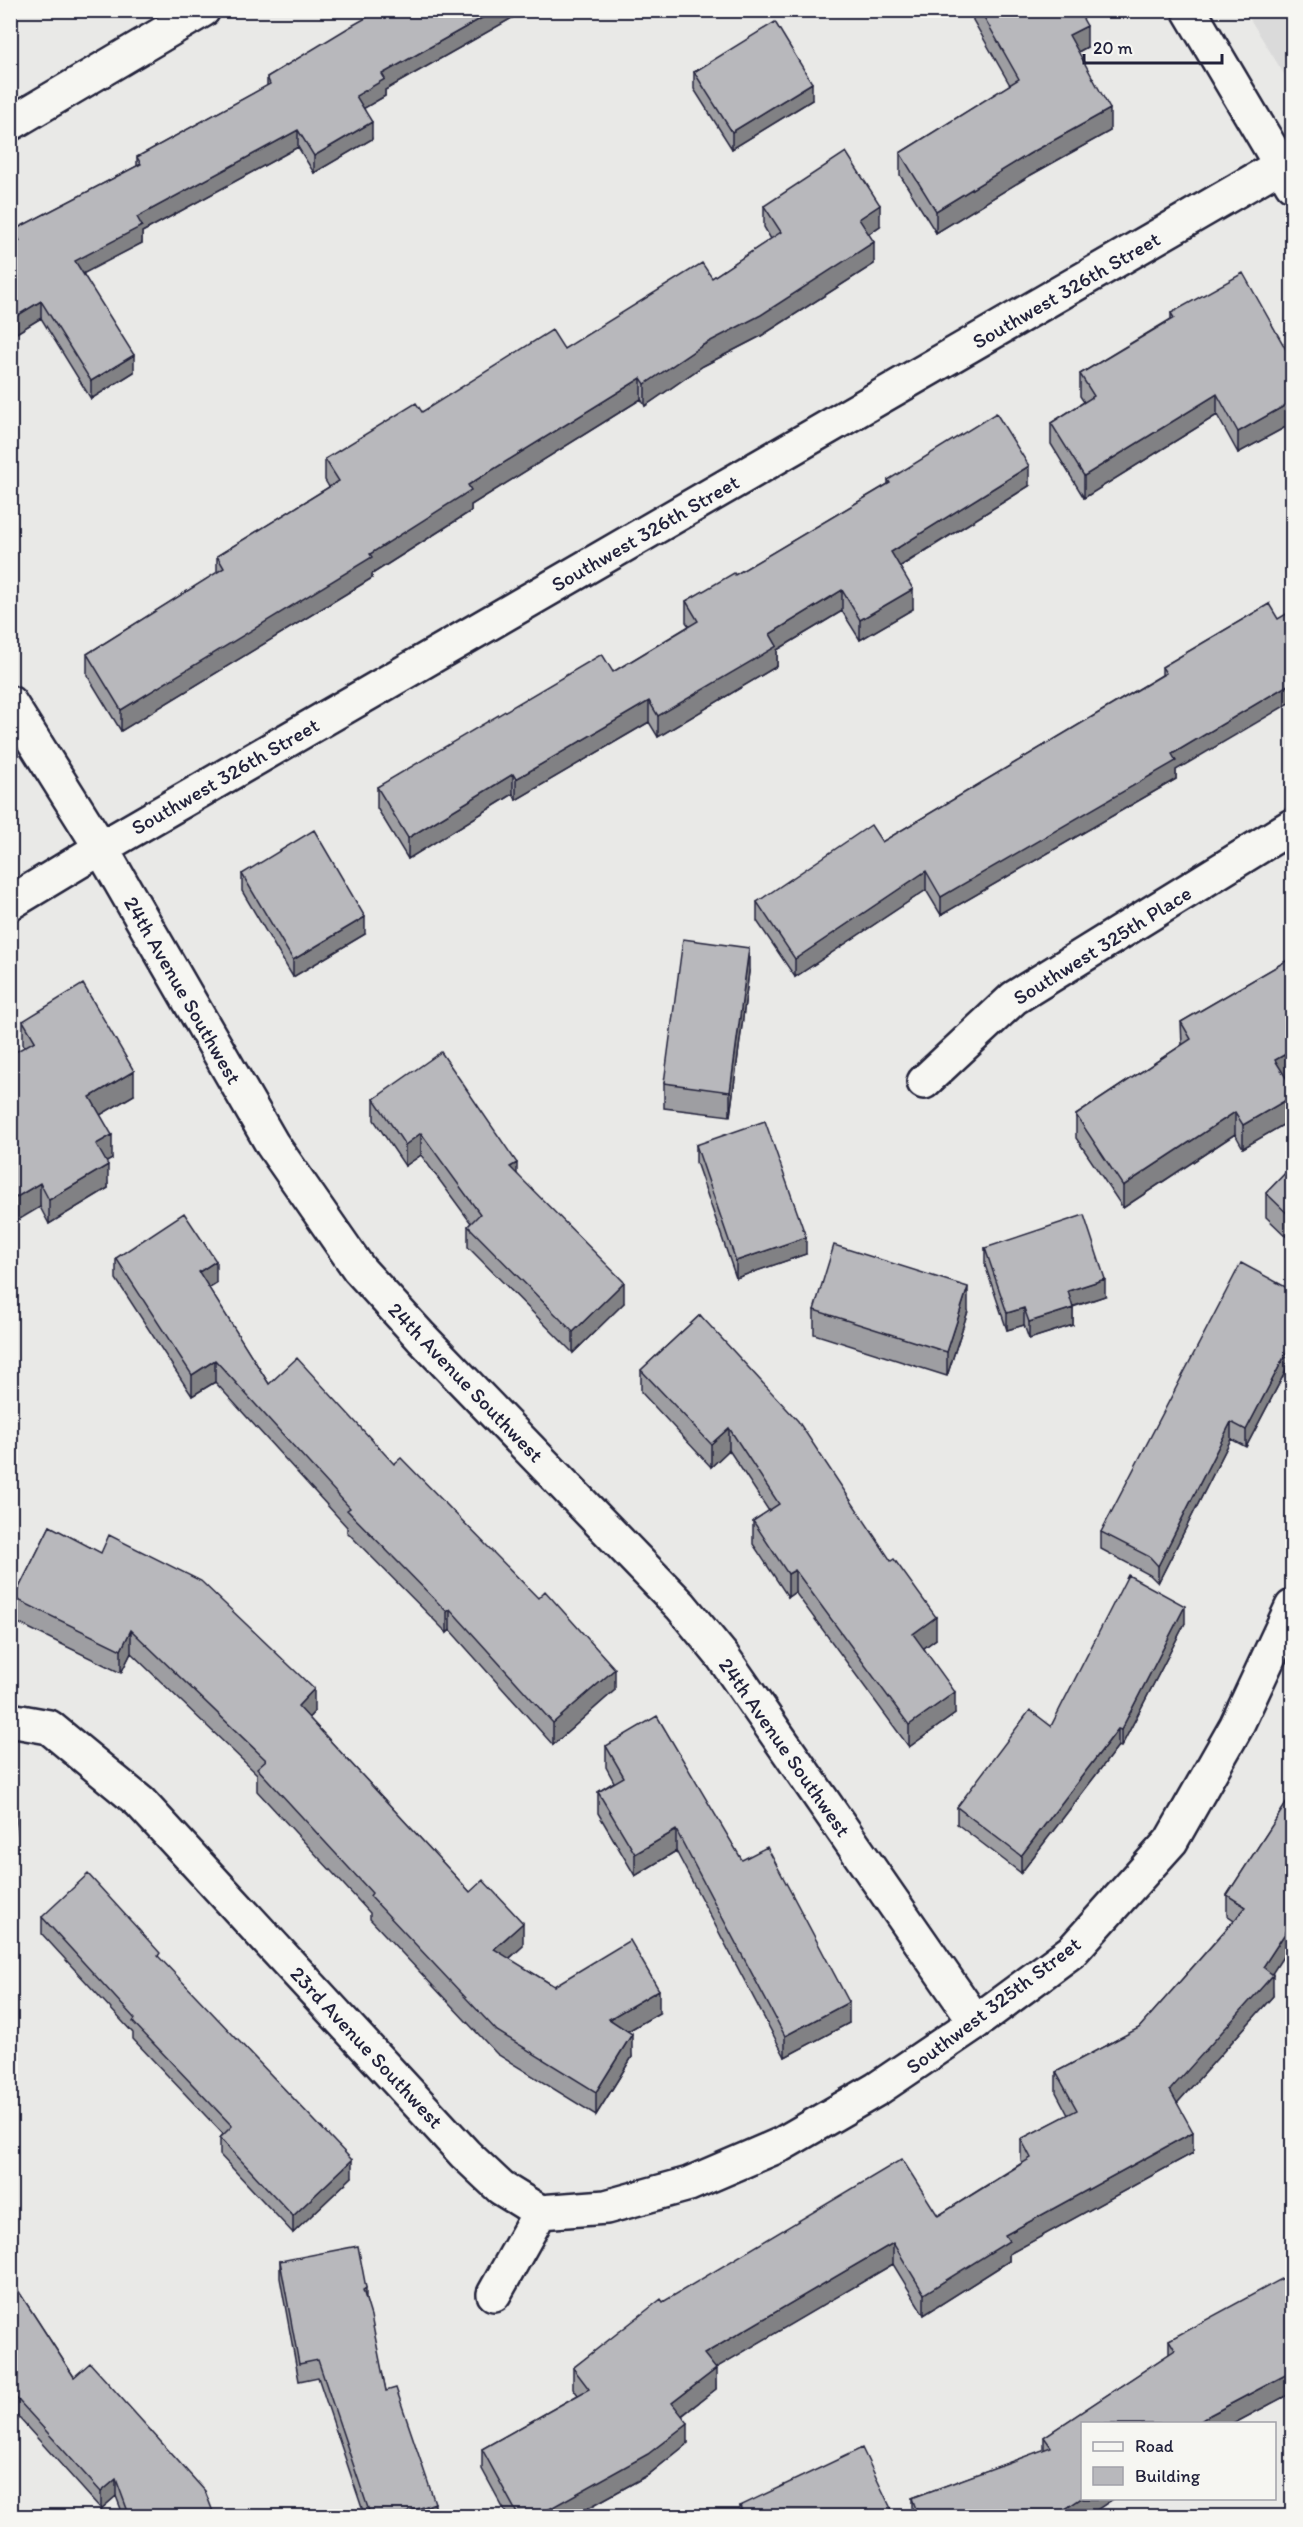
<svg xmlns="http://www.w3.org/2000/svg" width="1303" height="2527" viewBox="0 0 1303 2527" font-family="Itim,sans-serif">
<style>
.built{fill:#dadada}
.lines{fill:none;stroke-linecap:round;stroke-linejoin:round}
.street-casing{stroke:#22223b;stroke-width:38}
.street{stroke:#f6f6f2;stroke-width:33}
.wall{fill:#9e9ea2;stroke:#22223b;stroke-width:1.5}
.shaded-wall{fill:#818184;stroke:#22223b;stroke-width:1.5}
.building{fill:#b8b8bc;stroke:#22223b;stroke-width:1.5}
.labels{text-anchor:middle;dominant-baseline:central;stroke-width:5;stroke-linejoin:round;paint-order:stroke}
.street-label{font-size:21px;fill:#22223b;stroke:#f6f6f2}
</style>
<rect width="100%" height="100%" fill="#e9e9e7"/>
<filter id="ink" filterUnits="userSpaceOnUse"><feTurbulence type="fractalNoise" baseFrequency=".0167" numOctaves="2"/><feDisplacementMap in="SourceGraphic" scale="12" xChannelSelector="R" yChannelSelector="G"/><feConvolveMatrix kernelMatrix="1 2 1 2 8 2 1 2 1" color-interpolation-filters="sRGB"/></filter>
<g filter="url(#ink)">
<path class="built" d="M 1245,11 L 1292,11 L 1292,87 Z"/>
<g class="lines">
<g class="street-casing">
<path id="street" d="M 1189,10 L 1292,184
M 10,124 L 203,10
M 10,703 L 101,848 L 272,1144 L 359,1269 L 421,1337 L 681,1606 L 723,1657 L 976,2022
M 10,903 L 101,848 L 1281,165
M 924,1082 L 1014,998 L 1292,826
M 10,1720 L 49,1727 L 140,1802 L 465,2154 L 501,2188 L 540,2212 L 494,2294
M 540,2212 L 606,2207 L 689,2184 L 782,2144 L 877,2089 L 976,2022 L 1072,1951 L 1171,1841 L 1236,1727 L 1292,1607"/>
</g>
<use href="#street" class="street"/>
</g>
<path class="wall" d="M 380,10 L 526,10 L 385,90 L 385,96 L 364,108 L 372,139 L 314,173 L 298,147 L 142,232 L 142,243 L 83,273 L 134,372 L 91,399 L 41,318 L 10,337 L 10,247 L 14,245 L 14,230 L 137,166 L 137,157 L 267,86 L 267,77 Z
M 973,10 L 1078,10 L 1087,47 L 1078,52 L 1110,131 L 1029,176 L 936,233 L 900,175 L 900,153 L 1010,85 L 973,20 Z
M 694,72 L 812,100 L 732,149 L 694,89 Z
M 764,206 L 880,226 L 869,234 L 874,264 L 761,336 L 703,366 L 645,406 L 641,399 L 471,505 L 471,511 L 372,574 L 372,578 L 121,731 L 87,675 L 87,654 L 217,573 L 217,556 L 329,487 L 325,480 L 325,459 L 422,412 L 564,349 L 712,278 L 771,239 L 764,227 Z
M 1171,313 L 1293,362 L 1293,423 L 1238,453 L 1217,415 L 1084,498 L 1051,444 L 1051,423 L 1084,402 L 1080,396 L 1080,374 L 1171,319 Z
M 888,480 L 1029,486 L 900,567 L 913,609 L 860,640 L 842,611 L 777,650 L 777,666 L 658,737 L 649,722 L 516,800 L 513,794 L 408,859 L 377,808 L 377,787 L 613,672 L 689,626 L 686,622 L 686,601 L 735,575 L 888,484 Z
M 1269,604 L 1176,770 L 1176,779 L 941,915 L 926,890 L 795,977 L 757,921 L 757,902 L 882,842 L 1162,675 L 1162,667 Z
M 242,874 L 365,934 L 293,977 L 242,891 Z
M 1293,957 L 1293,1073 L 1285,1077 L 1293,1089 L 1293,1119 L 1243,1148 L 1235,1134 L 1123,1208 L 1076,1138 L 1076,1115 L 1182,1045 L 1181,1022 Z
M 749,972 L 730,1116 L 664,1108 L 664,1083 Z
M 23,1021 L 134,1095 L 100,1115 L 112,1159 L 106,1162 L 108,1188 L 49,1224 L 40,1207 L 24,1047 L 23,1044 Z
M 374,1099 L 517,1174 L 624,1303 L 573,1353 L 468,1247 L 468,1226 L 471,1223 L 421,1155 L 405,1166 L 374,1120 Z
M 696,1145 L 806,1254 L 736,1278 L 696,1162 Z
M 1293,1165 L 1293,1243 L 1266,1217 L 1266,1193 Z
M 985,1248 L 1105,1296 L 1073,1307 L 1073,1325 L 1029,1339 L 1024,1325 L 1007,1330 L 985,1265 Z
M 116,1258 L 216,1283 L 208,1287 L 269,1384 L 394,1464 L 615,1690 L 553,1745 L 450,1630 L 447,1633 L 347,1532 L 347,1527 L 215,1382 L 192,1396 L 116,1279 Z
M 1293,1291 L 1293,1357 L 1246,1447 L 1231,1439 L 1158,1583 L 1150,1575 L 1101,1549 L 1101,1532 Z
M 814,1310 L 968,1311 L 947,1376 L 814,1334 Z
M 700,1315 L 936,1639 L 924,1648 L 955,1714 L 909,1747 L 795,1592 L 788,1597 L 753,1544 L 753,1521 L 769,1511 L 729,1450 L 711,1467 L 641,1392 L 641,1370 Z
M 50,1526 L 314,1712 L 309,1718 L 470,1892 L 523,1946 L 509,1959 L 554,1986 L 659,2013 L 628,2031 L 632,2057 L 596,2115 L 497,2054 L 370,1919 L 370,1913 L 257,1791 L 257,1774 L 131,1653 L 121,1673 L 14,1621 L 14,1598 Z
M 1185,1623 L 1121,1747 L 1118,1746 L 1021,1873 L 957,1824 L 957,1807 L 1051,1726 Z
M 606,1746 L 742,1860 L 849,2023 L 785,2057 L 676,1851 L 635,1876 L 598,1813 L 598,1792 L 614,1782 L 606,1767 Z
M 1293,1793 L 1293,1941 L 1271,1974 L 1273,1996 L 1177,2103 L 1193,2153 L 1009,2254 L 1009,2261 L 924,2315 L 893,2264 L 715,2368 L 716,2389 L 682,2416 L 688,2443 L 648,2475 L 572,2517 L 508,2517 L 482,2469 L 482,2449 L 578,2395 L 573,2388 L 573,2368 L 663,2302 L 938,2216 L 1022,2163 L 1021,2160 L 1021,2139 L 1068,2115 L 1056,2092 L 1056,2072 L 1139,2028 L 1234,1920 L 1227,1915 L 1227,1895 Z
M 42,1917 L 160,1959 L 352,2177 L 293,2233 L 220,2155 L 220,2138 L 223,2134 L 133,2039 L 133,2033 L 42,1934 Z
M 280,2261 L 366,2300 L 386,2391 L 435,2517 L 365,2517 L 318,2377 L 299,2381 L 280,2278 Z
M 10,2278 L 74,2377 L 215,2517 L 124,2517 L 116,2496 L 101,2509 L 10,2408 Z
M 1293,2280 L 1293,2392 L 1233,2424 L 1083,2424 L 1083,2499 L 1113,2499 L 1086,2517 L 912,2517 L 912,2498 L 1044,2450 L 1044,2437 L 1169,2354 L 1169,2340 Z
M 740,2506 L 895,2517 L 740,2517 Z"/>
<path class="shaded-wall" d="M 496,10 L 526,10 L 385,90 L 385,96 L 356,113 L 356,96 L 382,74 Z
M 1087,26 L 1087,47 L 1069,57 L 1069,35 Z
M 812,83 L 812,100 L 732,149 L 732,132 Z
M 1110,109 L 1110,131 L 1029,176 L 936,233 L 936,211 L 1029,154 Z
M 372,122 L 372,139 L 314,173 L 314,156 Z
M 298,130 L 298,147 L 142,232 L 142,243 L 75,278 L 75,261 L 137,217 Z
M 880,205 L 880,226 L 859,240 L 859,219 Z
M 874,242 L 874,264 L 761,336 L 703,366 L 645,406 L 645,384 L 703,345 Z
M 41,301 L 41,318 L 10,337 L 10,320 Z
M 134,355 L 134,372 L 91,399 L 91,381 Z
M 641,378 L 641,399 L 471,505 L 471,511 L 372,574 L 372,578 L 121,731 L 121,710 L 370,554 L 468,485 Z
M 1217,394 L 1217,415 L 1084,498 L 1084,476 Z
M 1293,401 L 1293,423 L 1238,453 L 1238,432 Z
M 1029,466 L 1029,486 L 891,572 L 891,552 Z
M 913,589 L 913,609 L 860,640 L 860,620 Z
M 842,590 L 842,611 L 777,650 L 777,666 L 658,737 L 658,716 L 770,634 Z
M 1293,682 L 1293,701 L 1176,770 L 1176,779 L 941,915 L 941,897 L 1172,754 Z
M 649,701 L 649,722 L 516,800 L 516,779 Z
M 513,774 L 513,794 L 408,859 L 408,838 Z
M 926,871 L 926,890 L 795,977 L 795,959 Z
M 365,917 L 365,934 L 293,977 L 293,960 Z
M 749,948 L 749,972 L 730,1116 L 730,1092 Z
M 1293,1050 L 1293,1073 L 1275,1083 L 1275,1060 Z
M 134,1071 L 134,1095 L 90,1121 L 90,1097 Z
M 1293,1096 L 1293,1119 L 1243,1148 L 1243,1125 Z
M 1235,1112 L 1235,1134 L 1123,1208 L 1123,1186 Z
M 421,1133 L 421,1155 L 405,1166 L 405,1145 Z
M 112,1135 L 112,1159 L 96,1168 L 96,1144 Z
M 517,1163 L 517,1184 L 510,1167 Z
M 108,1165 L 108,1188 L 49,1224 L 49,1200 Z
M 40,1183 L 40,1207 L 10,1225 L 10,1201 Z
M 806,1237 L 806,1254 L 736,1278 L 736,1261 Z
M 216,1261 L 216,1283 L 199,1294 L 199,1272 Z
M 1105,1279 L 1105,1296 L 1068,1308 L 1068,1291 Z
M 624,1282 L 624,1303 L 573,1353 L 573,1332 Z
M 968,1287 L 968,1311 L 947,1376 L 947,1352 Z
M 1024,1308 L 1024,1325 L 1007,1330 L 1007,1313 Z
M 1073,1308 L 1073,1325 L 1029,1339 L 1029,1322 Z
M 1293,1340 L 1293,1357 L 1246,1447 L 1246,1430 Z
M 215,1360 L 215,1382 L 192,1396 L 192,1375 Z
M 1231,1422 L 1231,1439 L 1158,1583 L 1158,1566 Z
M 729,1428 L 729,1450 L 711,1467 L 711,1444 Z
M 795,1570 L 795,1592 L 788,1597 L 788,1574 Z
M 1185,1606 L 1185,1623 L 1121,1747 L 1121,1730 Z
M 450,1609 L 450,1630 L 447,1633 L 447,1612 Z
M 936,1617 L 936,1639 L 913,1656 L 913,1634 Z
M 131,1630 L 131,1653 L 121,1673 L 121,1650 Z
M 615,1669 L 615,1690 L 553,1745 L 553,1723 Z
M 314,1689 L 314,1712 L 298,1729 L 298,1706 Z
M 955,1692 L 955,1714 L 909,1747 L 909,1725 Z
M 1118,1729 L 1118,1746 L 1021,1873 L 1021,1856 Z
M 16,1805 L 16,1823 L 10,1870 L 10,1853 Z
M 676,1830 L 676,1851 L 635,1876 L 635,1854 Z
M 1293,1921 L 1293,1941 L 1266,1983 L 1273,1975 L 1273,1996 L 1170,2111 L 1170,2090 L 1263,1967 Z
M 523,1923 L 523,1946 L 494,1972 L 494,1949 Z
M 659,1990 L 659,2013 L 609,2042 L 609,2019 Z
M 849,2002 L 849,2023 L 785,2057 L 785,2036 Z
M 632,2034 L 632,2057 L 596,2115 L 596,2092 Z
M 1193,2132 L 1193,2153 L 1009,2254 L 1009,2261 L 924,2315 L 924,2294 L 1005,2235 Z
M 352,2160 L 352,2177 L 293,2233 L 293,2216 Z
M 893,2243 L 893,2264 L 704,2375 L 704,2354 Z
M 366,2288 L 366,2305 L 363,2290 Z
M 716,2369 L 716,2389 L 672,2423 L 672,2403 Z
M 1293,2371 L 1293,2392 L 1233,2424 L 1196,2424 L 1208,2416 Z
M 688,2423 L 688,2443 L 648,2475 L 572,2517 L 535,2517 Z
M 116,2479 L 116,2496 L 101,2509 L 101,2492 Z
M 1083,2497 L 1083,2499 L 1113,2499 L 1086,2517 L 1053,2517 Z
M 435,2503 L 435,2517 L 394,2517 Z"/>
<path class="building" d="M 380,10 L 496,10 L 382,74 L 385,79 L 356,96 L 372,122 L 314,156 L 298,130 L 137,217 L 142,226 L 75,261 L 134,355 L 91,381 L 41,301 L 10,320 L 10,247 L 20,241 L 14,230 L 141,164 L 137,157 L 270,84 L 267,77 L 348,28 Z
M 980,10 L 1078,10 L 1087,26 L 1069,35 L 1110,109 L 1029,154 L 936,211 L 900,153 L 1019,79 Z
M 775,22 L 812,83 L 732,132 L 694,72 Z
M 846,152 L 880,205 L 859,219 L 874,242 L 761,315 L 703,345 L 645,384 L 641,378 L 468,485 L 471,490 L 370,554 L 372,557 L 121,710 L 87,654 L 224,568 L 217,556 L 339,481 L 325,459 L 416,403 L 422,412 L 552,330 L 564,349 L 702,263 L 712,278 L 781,232 L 764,206 Z
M 1243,273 L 1293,362 L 1293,401 L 1238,432 L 1217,394 L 1084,476 L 1051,423 L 1094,396 L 1080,374 L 1174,318 L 1171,313 Z
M 996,413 L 1029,466 L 891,552 L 913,589 L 860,620 L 842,590 L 770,634 L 777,646 L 658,716 L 649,701 L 516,779 L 513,774 L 408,838 L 377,787 L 602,654 L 613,672 L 698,621 L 686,601 L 734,573 L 735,575 L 890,483 L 888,480 Z
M 1269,604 L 1278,619 L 1293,610 L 1293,682 L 1172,754 L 1176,761 L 941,897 L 926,871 L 795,959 L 757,902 L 871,825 L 882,842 L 1166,673 L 1162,667 Z
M 314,830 L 365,917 L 293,960 L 242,874 Z
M 683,939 L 749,948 L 730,1092 L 664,1083 Z
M 1293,957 L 1293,1050 L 1275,1060 L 1293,1089 L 1293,1096 L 1243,1125 L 1235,1112 L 1123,1186 L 1076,1115 L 1191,1039 L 1181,1022 Z
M 83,984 L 134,1071 L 90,1097 L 112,1135 L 96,1144 L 108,1165 L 49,1200 L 40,1183 L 10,1201 L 10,1055 L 35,1041 L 23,1021 Z
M 441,1052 L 517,1163 L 510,1167 L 624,1282 L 573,1332 L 468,1226 L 480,1214 L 421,1133 L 405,1145 L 374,1099 Z
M 765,1121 L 806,1237 L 736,1261 L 696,1145 Z
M 1293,1165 L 1293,1219 L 1266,1193 Z
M 184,1213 L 216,1261 L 199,1272 L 269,1384 L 297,1358 L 394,1464 L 401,1458 L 538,1598 L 545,1591 L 615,1669 L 553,1723 L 450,1609 L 447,1612 L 347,1510 L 350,1508 L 215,1360 L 192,1375 L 116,1258 Z
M 1084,1215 L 1105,1279 L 1068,1291 L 1073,1308 L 1029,1322 L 1024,1308 L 1007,1313 L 985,1248 Z
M 834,1245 L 968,1287 L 947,1352 L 814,1310 Z
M 1241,1263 L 1293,1291 L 1293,1340 L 1246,1430 L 1231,1422 L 1158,1566 L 1150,1557 L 1101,1532 Z
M 700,1315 L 798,1421 L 891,1561 L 894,1559 L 936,1617 L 913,1634 L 955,1692 L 909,1725 L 795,1570 L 788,1574 L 753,1521 L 779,1504 L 729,1428 L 711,1444 L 641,1370 Z
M 50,1526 L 101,1553 L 109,1535 L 201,1581 L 314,1689 L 298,1706 L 470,1892 L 483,1880 L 523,1923 L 494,1949 L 554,1986 L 630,1940 L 659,1990 L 609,2019 L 632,2034 L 596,2092 L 497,2031 L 370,1896 L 372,1893 L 257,1768 L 266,1760 L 131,1630 L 121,1650 L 14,1598 Z
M 1128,1575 L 1185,1606 L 1121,1730 L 1118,1729 L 1021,1856 L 957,1807 L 1030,1710 L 1051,1726 Z
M 657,1716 L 742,1860 L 767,1847 L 849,2002 L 785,2036 L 676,1830 L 635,1854 L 598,1792 L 624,1777 L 606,1746 Z
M 1293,1793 L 1293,1921 L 1263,1967 L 1273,1975 L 1170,2090 L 1193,2132 L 1005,2235 L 1009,2241 L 924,2294 L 893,2243 L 704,2354 L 716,2369 L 672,2403 L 688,2423 L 648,2454 L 535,2517 L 519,2517 L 482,2449 L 589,2389 L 573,2368 L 661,2299 L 663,2302 L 902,2159 L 938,2216 L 1031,2158 L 1021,2139 L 1077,2110 L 1056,2072 L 1139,2028 L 1246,1907 L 1227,1895 Z
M 10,1805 L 16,1805 L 10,1853 Z
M 88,1874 L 160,1953 L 158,1956 L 352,2160 L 293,2216 L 220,2138 L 232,2126 L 133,2022 L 135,2019 L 42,1917 Z
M 358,2246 L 366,2288 L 363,2290 L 371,2316 L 386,2391 L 396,2388 L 435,2503 L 394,2517 L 371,2517 L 318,2360 L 299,2364 L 280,2261 Z
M 1287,2276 L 1289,2282 L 1293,2280 L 1293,2371 L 1208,2416 L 1196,2424 L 1083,2424 L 1083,2497 L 1053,2517 L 919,2517 L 912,2498 L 1051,2447 L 1044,2437 L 1175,2350 L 1169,2340 Z
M 10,2278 L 74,2377 L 90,2363 L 205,2491 L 215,2517 L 130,2517 L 116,2479 L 101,2492 L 10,2391 Z
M 862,2448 L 895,2517 L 745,2517 L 740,2506 Z"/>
</g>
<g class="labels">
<g class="street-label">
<text transform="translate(1066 290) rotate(-30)">Southwest 326th Street</text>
<text transform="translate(645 533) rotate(-30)">Southwest 326th Street</text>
<text transform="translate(225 776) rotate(-30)">Southwest 326th Street</text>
<text transform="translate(1102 945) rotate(-32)">Southwest 325th Place</text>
<text transform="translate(183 990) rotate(60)">24th Avenue Southwest</text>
<text transform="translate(466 1382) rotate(46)">24th Avenue Southwest</text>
<text transform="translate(785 1747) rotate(55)">24th Avenue Southwest</text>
<text transform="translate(993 2005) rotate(-37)">Southwest 325th Street</text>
<text transform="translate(367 2047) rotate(47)">23rd Avenue Southwest</text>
</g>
</g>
<rect width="1303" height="2527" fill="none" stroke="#f6f6f2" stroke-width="36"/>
<rect x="18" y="18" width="1267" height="2491" fill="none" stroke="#22223b" stroke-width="2" filter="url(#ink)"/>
<rect x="1081" y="2422" width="195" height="78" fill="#f6f6f2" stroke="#a1a1a9" stroke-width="1.5"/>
<rect x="1093" y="2442" width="30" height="9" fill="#f6f6f2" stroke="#a1a1a9" stroke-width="1.5"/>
<text x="1135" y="2452" font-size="18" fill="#22223b">Road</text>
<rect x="1093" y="2467" width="30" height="18" fill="#b8b8bc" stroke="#a1a1a9" stroke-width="1.5"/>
<text x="1135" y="2482" font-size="18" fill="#22223b">Building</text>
<path d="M1084 54v9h138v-9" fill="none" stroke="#22223b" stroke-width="3"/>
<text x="1093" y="54" font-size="18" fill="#22223b" stroke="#f6f6f2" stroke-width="4.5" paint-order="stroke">20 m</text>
</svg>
